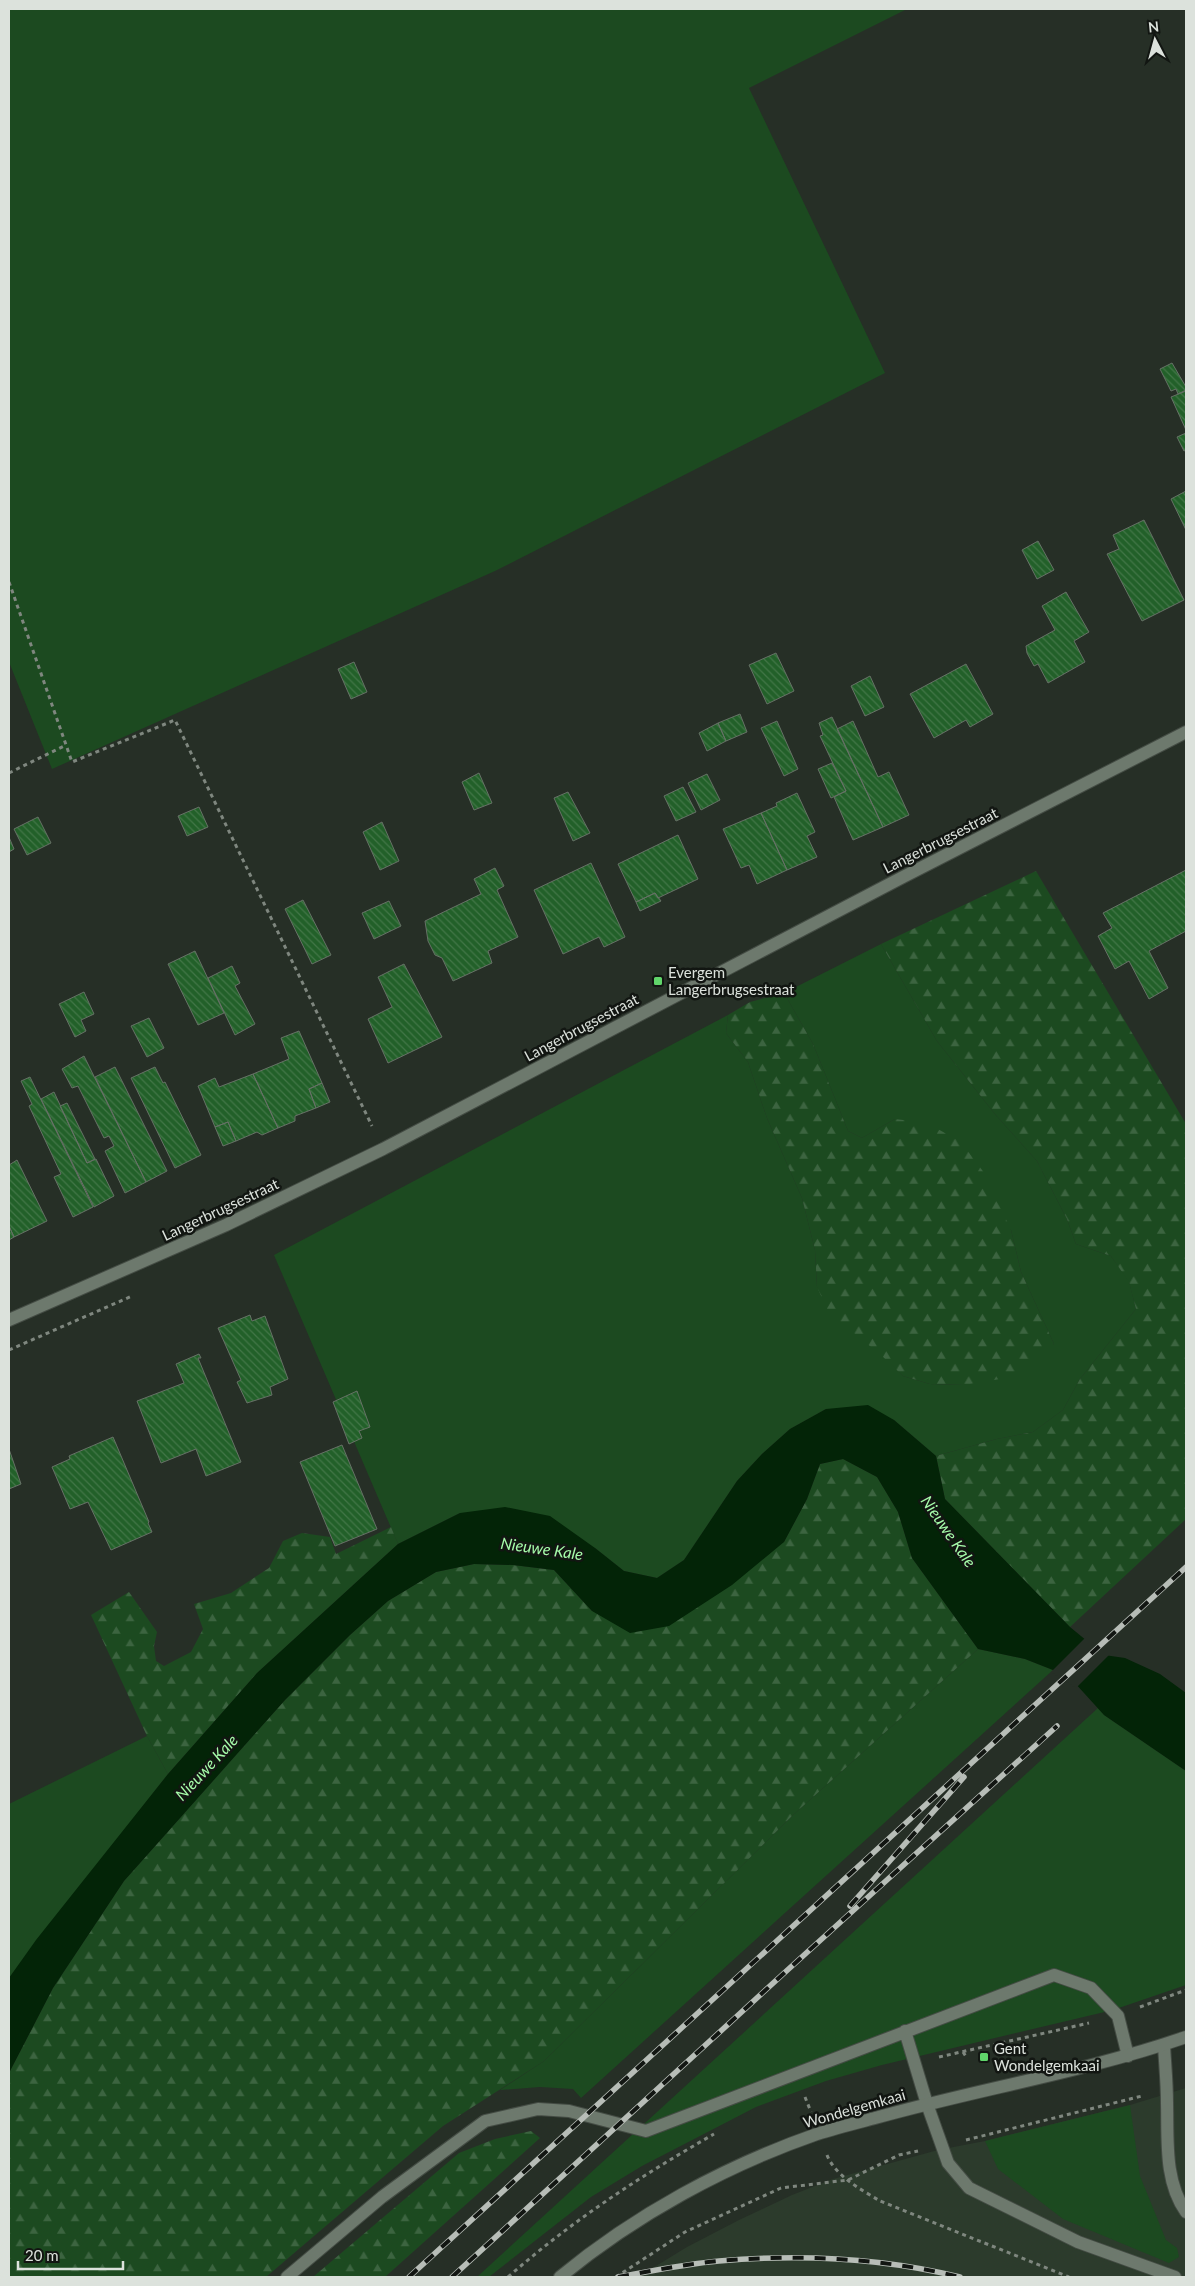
<svg xmlns="http://www.w3.org/2000/svg" width="1195" height="2286" viewBox="0 0 1195 2286" font-family="Lato,sans-serif">
<style>
.built{fill:#2c3b2c}
.green{fill:#1c4a20}
.forest{fill:url(#forest-firs)}
.water{fill:#032407}
.pier{fill:#262f26}
.building{fill:url(#building-back-hatch);stroke:#667166}
.lines{fill:none;stroke-linecap:round;stroke-linejoin:round}
.service-casing{stroke:#444c44;stroke-width:14}
.minor-casing{stroke:#444c44;stroke-width:14}
.secondary-casing{stroke:#444c44;stroke-width:14}
.path{stroke:#7f877f;stroke-width:3;stroke-dasharray:4 4;stroke-linecap:butt}
.service{stroke:#6d796d;stroke-width:12}
.minor{stroke:#6d796d;stroke-width:12}
.secondary{stroke:#6d796d;stroke-width:12}
.rail-casing{stroke:#b7bdb7;stroke-width:5.5}
.rail{stroke:#121612;stroke-width:4;stroke-dasharray:11;stroke-linecap:butt}
.poi-dot{fill:#60d56a;stroke:#121612;stroke-width:2}
.labels{text-anchor:middle;dominant-baseline:central;stroke-width:5;stroke-linejoin:round;paint-order:stroke}
.street-label{font-size:15px;fill:#dce2dc;stroke:#121612}
.poi-label{font-size:15px;fill:#dce2dc;stroke:#121612;text-anchor:start}
.water-label{font-size:16px;font-style:italic;fill:#a6fcaa;stroke:#121612}
</style>
<defs>
<pattern id="forest-firs" width="22" height="20" patternUnits="userSpaceOnUse" patternTransform="scale(1.25)"><rect width="22" height="20" fill="#1c4a20"/><path d="M5 1l3.5 6h-7zM16 11l3.5 6h-7z" fill="#3c6440"/></pattern>
<pattern id="building-back-hatch" width="6" height="6" patternUnits="userSpaceOnUse" patternTransform="scale(1.25)"><rect width="6" height="6" fill="#226029"/><path d="M-1 5l2 2M0 0l6 6M5-1l2 2" fill="none" stroke="#427647"/></pattern>
</defs>
<rect width="100%" height="100%" fill="#262f26"/>
<path class="built" d="M 1186,2088 L 1186,2277 L 638,2277 L 687,2247 L 739,2220 L 792,2195 L 833,2179 L 938,2150 L 985,2141 L 1130,2105 Z"/>
<path class="green" d="M 9,9 L 907,9 L 749,88 L 885,373 L 495,571 L 52,769 L 9,662 Z
M 881,944 L 937,1041 L 995,1114 L 1037,1161 L 1067,1219 L 1076,1244 L 1111,1256 L 1129,1281 L 1136,1309 L 1080,1379 L 1063,1410 L 1033,1432 L 997,1439 L 936,1456 L 894,1420 L 826,1409 L 790,1429 L 762,1454 L 737,1481 L 684,1560 L 657,1578 L 624,1571 L 595,1548 L 460,1513 L 398,1544 L 274,1255 L 728,1015 L 726,1033 L 748,1062 L 767,1118 L 802,1198 L 815,1250 L 817,1287 L 903,1376 L 930,1384 L 964,1385 L 1054,1344 L 1021,1272 L 1011,1230 L 895,1119 L 862,1138 L 848,1131 L 813,1044 L 784,993 Z
M 978,1649 L 1025,1659 L 1053,1670 L 581,2098 L 573,2089 L 540,2087 L 500,2090 L 544,2061 L 793,1815 Z
M 1098,1708 L 1104,1715 L 1186,1771 L 1186,1985 L 1113,2010 L 882,2065 L 826,2081 L 756,2107 L 642,2166 L 591,2197 L 489,2277 L 477,2277 Z
M 147,1736 L 168,1774 L 9,1978 L 9,1804 Z
M 1130,2105 L 1140,2176 L 1166,2240 L 1177,2248 L 1179,2257 L 1169,2263 L 1063,2219 L 998,2169 L 985,2141 Z"/>
<path class="forest" d="M 1036,871 L 1186,1124 L 1186,1519 L 1070,1627 L 945,1499 L 936,1456 L 997,1439 L 1033,1432 L 1063,1410 L 1080,1379 L 1136,1309 L 1129,1282 L 1111,1256 L 1076,1244 L 1067,1219 L 1037,1161 L 995,1114 L 937,1041 L 881,944 Z
M 784,993 L 813,1044 L 848,1131 L 862,1138 L 895,1119 L 927,1123 L 961,1142 L 985,1174 L 1011,1230 L 1021,1272 L 1054,1344 L 1028,1366 L 1000,1379 L 964,1385 L 930,1384 L 903,1376 L 881,1355 L 829,1313 L 817,1287 L 815,1250 L 802,1198 L 767,1118 L 748,1062 L 726,1033 L 728,1015 L 750,1002 Z
M 843,1459 L 877,1477 L 898,1512 L 912,1558 L 978,1649 L 793,1815 L 544,2061 L 443,2126 L 266,2277 L 9,2277 L 9,2073 L 53,1988 L 124,1881 L 285,1700 L 350,1635 L 388,1601 L 436,1572 L 474,1564 L 513,1565 L 554,1570 L 592,1611 L 784,1542 L 807,1499 L 820,1464 Z
M 391,1527 L 398,1544 L 257,1673 L 168,1774 L 147,1736 L 91,1615 L 129,1592 L 157,1632 L 154,1646 L 156,1661 L 164,1666 L 191,1652 L 203,1629 L 194,1604 L 231,1593 L 269,1568 L 283,1541 L 302,1533 L 330,1537 L 336,1554 Z
M 531,2131 L 540,2138 L 385,2277 L 313,2277 L 459,2153 L 495,2139 Z"/>
<path class="water" d="M 868,1405 L 894,1420 L 936,1456 L 945,1499 L 1070,1627 L 1104,1655 L 1125,1658 L 1160,1674 L 1186,1693 L 1186,1771 L 1104,1715 L 1074,1682 L 1053,1670 L 1025,1659 L 978,1649 L 912,1558 L 898,1512 L 877,1477 L 843,1459 L 820,1464 L 807,1499 L 784,1542 L 732,1585 L 669,1626 L 630,1633 L 592,1611 L 554,1570 L 513,1565 L 474,1564 L 436,1572 L 388,1601 L 350,1635 L 285,1700 L 124,1881 L 53,1988 L 9,2073 L 9,1978 L 36,1940 L 168,1774 L 257,1673 L 398,1544 L 460,1513 L 505,1507 L 550,1516 L 595,1548 L 624,1571 L 657,1578 L 684,1560 L 737,1481 L 762,1454 L 790,1429 L 826,1409 Z"/>
<path class="pier" d="M 1086,1637 L 1105,1653 L 1111,1653 L 1076,1688 L 1051,1672 Z"/>
<path class="building" d="M 1172,363 L 1186,387 L 1186,390 L 1178,394 L 1176,389 L 1171,391 L 1160,369 Z
M 1186,391 L 1186,430 L 1171,397 Z
M 1186,433 L 1186,450 L 1184,451 L 1177,437 Z
M 1186,491 L 1186,530 L 1171,499 Z
M 1144,520 L 1184,600 L 1142,621 L 1107,554 L 1119,549 L 1113,535 Z
M 1038,541 L 1054,570 L 1037,579 L 1022,550 Z
M 1066,592 L 1089,632 L 1074,641 L 1085,662 L 1048,683 L 1038,664 L 1034,666 L 1027,653 L 1026,646 L 1055,630 L 1042,606 Z
M 776,653 L 794,691 L 767,704 L 749,665 Z
M 354,662 L 367,692 L 351,699 L 338,669 Z
M 966,664 L 993,714 L 970,727 L 966,720 L 934,738 L 910,694 Z
M 870,676 L 884,707 L 865,716 L 851,686 Z
M 740,714 L 747,732 L 726,741 L 718,723 Z
M 832,717 L 883,827 L 853,840 L 834,797 L 846,791 L 820,736 L 823,735 L 819,723 Z
M 777,721 L 798,769 L 784,776 L 761,728 Z
M 853,721 L 878,777 L 889,772 L 909,815 L 883,827 L 837,729 Z
M 718,723 L 726,741 L 707,751 L 699,733 Z
M 832,763 L 846,791 L 831,798 L 818,769 Z
M 479,773 L 492,803 L 474,810 L 462,782 Z
M 707,774 L 720,800 L 701,810 L 688,783 Z
M 683,787 L 696,812 L 676,821 L 664,796 Z
M 568,792 L 590,833 L 573,841 L 554,798 Z
M 797,793 L 815,832 L 807,836 L 817,857 L 787,870 L 761,813 L 777,806 L 776,803 Z
M 199,807 L 208,827 L 187,836 L 178,816 Z
M 761,813 L 787,870 L 757,884 L 749,865 L 741,868 L 723,829 Z
M 38,817 L 51,843 L 27,855 L 14,829 Z
M 382,822 L 399,861 L 380,870 L 363,832 Z
M 678,835 L 698,879 L 658,898 L 655,893 L 636,902 L 618,864 Z
M 9,837 L 14,849 L 9,852 Z
M 591,863 L 625,937 L 604,947 L 599,937 L 563,954 L 534,890 Z
M 495,868 L 504,886 L 497,890 L 518,937 L 488,951 L 492,963 L 453,981 L 442,958 L 435,955 L 428,941 L 425,921 L 481,894 L 474,879 Z
M 1186,870 L 1186,931 L 1149,951 L 1168,988 L 1149,999 L 1129,961 L 1115,969 L 1098,936 L 1112,928 L 1103,913 Z
M 655,893 L 661,901 L 640,911 L 636,902 Z
M 303,900 L 331,955 L 312,964 L 285,909 Z
M 389,901 L 401,926 L 374,939 L 362,913 Z
M 195,951 L 224,1013 L 198,1025 L 168,964 Z
M 404,964 L 442,1037 L 388,1063 L 368,1019 L 392,1007 L 378,977 Z
M 232,966 L 240,983 L 235,986 L 255,1024 L 235,1035 L 208,978 Z
M 84,992 L 94,1014 L 81,1020 L 86,1031 L 75,1037 L 59,1004 Z
M 149,1018 L 164,1048 L 147,1057 L 131,1026 Z
M 299,1031 L 322,1083 L 309,1089 L 316,1108 L 295,1116 L 295,1121 L 278,1128 L 253,1074 L 289,1059 L 281,1038 Z
M 84,1056 L 146,1182 L 125,1193 L 105,1151 L 114,1146 L 109,1136 L 104,1138 L 78,1086 L 72,1088 L 62,1069 Z
M 115,1067 L 167,1171 L 146,1182 L 95,1077 Z
M 155,1067 L 163,1083 L 165,1082 L 201,1155 L 175,1168 L 131,1078 Z
M 253,1074 L 278,1128 L 262,1135 L 257,1132 L 236,1141 L 228,1122 L 215,1127 L 198,1086 L 215,1078 L 219,1087 Z
M 30,1077 L 93,1207 L 73,1217 L 54,1177 L 61,1174 L 29,1106 L 32,1104 L 21,1081 Z
M 322,1083 L 330,1102 L 316,1108 L 309,1089 Z
M 54,1092 L 87,1163 L 96,1159 L 114,1196 L 94,1207 L 41,1099 Z
M 67,1103 L 95,1159 L 87,1163 L 60,1106 Z
M 228,1122 L 236,1141 L 223,1146 L 215,1127 Z
M 17,1160 L 47,1221 L 14,1237 L 9,1226 L 9,1165 Z
M 9,1226 L 14,1237 L 9,1240 Z
M 250,1315 L 252,1321 L 265,1316 L 288,1379 L 270,1387 L 272,1395 L 247,1403 L 237,1382 L 241,1380 L 218,1328 Z
M 199,1354 L 201,1358 L 198,1358 L 241,1462 L 206,1476 L 196,1449 L 161,1463 L 137,1401 L 184,1383 L 176,1364 Z
M 357,1391 L 370,1427 L 359,1431 L 362,1438 L 349,1444 L 333,1402 Z
M 113,1437 L 149,1522 L 148,1523 L 152,1532 L 111,1550 L 88,1502 L 70,1509 L 52,1467 L 70,1459 L 69,1456 L 71,1455 Z
M 342,1445 L 377,1529 L 335,1546 L 300,1462 Z
M 9,1449 L 21,1484 L 9,1489 Z"/>
<g class="lines">
<g class="service-casing">
<path id="service" d="M 905,2031 L 927,2104 L 948,2163 L 969,2188 L 1078,2242 L 1175,2277
M 1164,2045 C 1165,2064 1167,2083 1167,2103 C 1168,2139 1164,2181 1186,2212
M 287,2277 L 382,2197 L 485,2121 L 538,2109 L 569,2111 L 646,2131 L 1054,1975 L 1091,1988 L 1118,2016 L 1128,2056"/>
</g>
<g class="minor-casing">
<path id="minor" d="M 9,1320 L 226,1225 L 383,1149 L 903,877 L 1186,732"/>
</g>
<g class="secondary-casing">
<path id="secondary" d="M 560,2277 C 635,2215 725,2166 817,2134 C 836,2128 856,2123 875,2118 C 978,2089 1085,2072 1186,2037"/>
</g>
<path class="path" d="M 9,582 L 72,762 L 175,720 L 372,1126
M 9,773 L 66,745
M 9,1350 L 132,1296
M 1140,2007 L 1186,1990
M 963,2052 L 967,2058
M 939,2057 L 1089,2023
M 805,2097 L 811,2112
M 966,2140 L 1142,2096
M 827,2155 C 835,2176 862,2190 880,2201 L 1069,2277
M 508,2277 C 573,2220 639,2177 714,2134
M 616,2277 L 685,2232 L 781,2188 L 848,2180 L 899,2155 L 918,2151"/>
<use href="#service" class="service"/>
<use href="#minor" class="minor"/>
<use href="#secondary" class="secondary"/>
<g class="rail-casing">
<path id="rail" d="M 850,1906 L 964,1777
M 409,2277 L 1186,1567
M 452,2277 L 782,1975 L 1057,1726
M 618,2277 C 652,2271 685,2264 719,2261 C 799,2254 883,2258 960,2277"/>
</g>
<use href="#rail" class="rail"/>
</g>
<g class="poi-dot">
<rect x="653" y="976" width="10" height="10" rx="2.5"/>
<rect x="979" y="2052" width="10" height="10" rx="2.5"/>
</g>
<g class="labels">
<g class="street-label">
<text transform="translate(940 840) rotate(-27)">Langerbrugsestraat</text>
<text transform="translate(581 1027) rotate(-28)">Langerbrugsestraat</text>
<text transform="translate(220 1209) rotate(-25)">Langerbrugsestraat</text>
<text transform="translate(854 2108) rotate(-16)">Wondelgemkaai</text>
</g>
<g class="poi-label">
<text x="668" y="972">Evergem<tspan x="668" dy="17">Langerbrugsestraat</tspan></text>
<text x="994" y="2048">Gent<tspan x="994" dy="17">Wondelgemkaai</tspan></text>
</g>
<g class="water-label">
<text transform="translate(949 1531) rotate(55)">Nieuwe Kale</text>
<text transform="translate(542 1548) rotate(8)">Nieuwe Kale</text>
<text transform="translate(206 1767) rotate(-47)">Nieuwe Kale</text>
</g>
</g>
<rect width="1195" height="2286" fill="none" stroke="#dce2dc" stroke-width="20"/>
<g transform="translate(1155 40) rotate(354)" stroke="#121612" stroke-width="4" paint-order="stroke">
<path d="M0-4L9 19L0 12L-9 19Z" fill="#dce2dc"/>
<text y="-8" font-size="14" font-weight="bold" text-anchor="middle" fill="#dce2dc">N</text>
</g>
<path d="M18 2261v8h105v-8" fill="none" stroke="#dce2dc" stroke-width="2.5"/>
<text x="25" y="2261" font-size="15" fill="#dce2dc" stroke="#121612" stroke-width="4" paint-order="stroke">20 m</text>
</svg>
